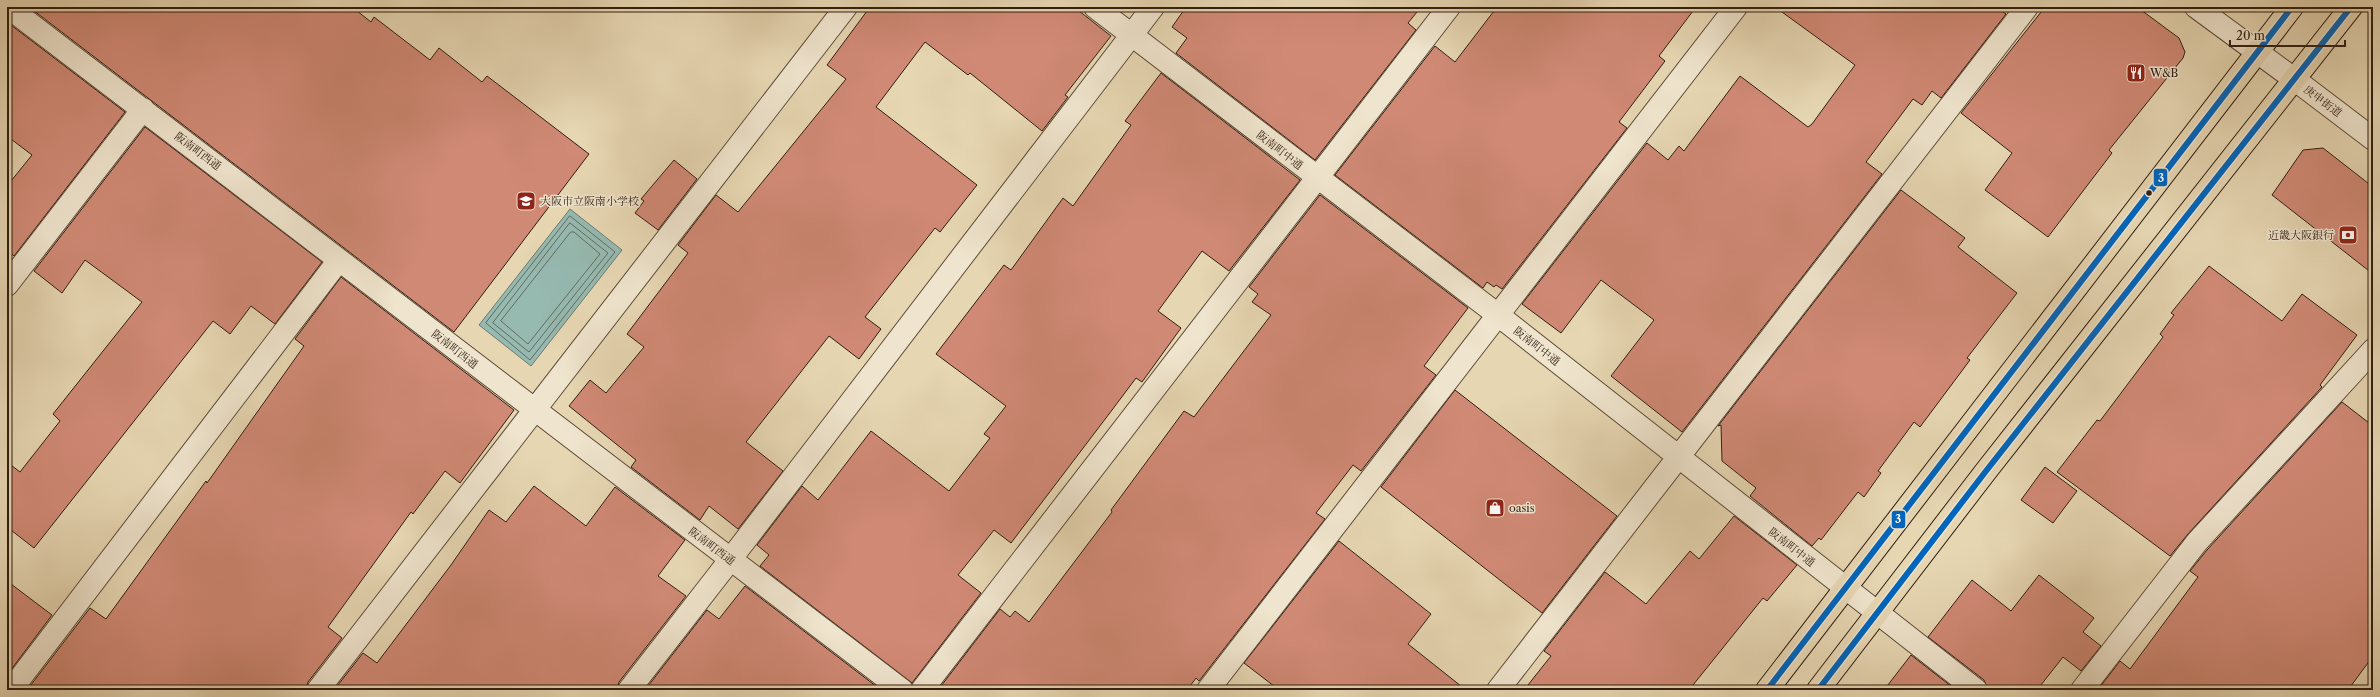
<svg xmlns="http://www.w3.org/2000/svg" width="2380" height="697" viewBox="0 0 2380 697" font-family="'Libre Caslon Text','Noto Serif JP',serif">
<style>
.water{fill:#96b9b0;stroke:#6d7b70}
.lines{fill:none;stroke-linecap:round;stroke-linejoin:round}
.shore{stroke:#636c60;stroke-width:1}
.building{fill:#d08975;stroke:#301e11}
.minor-casing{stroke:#5e4c39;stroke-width:24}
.tertiary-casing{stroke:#5e4c39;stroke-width:24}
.primary-casing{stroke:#301e11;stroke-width:24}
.minor{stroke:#efe4cd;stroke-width:22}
.tertiary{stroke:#efe4cd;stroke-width:22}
.primary{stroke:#e6d6b2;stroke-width:22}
.bus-1-casing{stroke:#efe4cd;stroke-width:9}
.bus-1{stroke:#0065bd;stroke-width:6}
.bus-dot{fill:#301e11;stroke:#efe4cd;stroke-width:1.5}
.labels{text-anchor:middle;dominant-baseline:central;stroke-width:3;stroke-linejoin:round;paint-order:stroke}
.poi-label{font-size:11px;fill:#301e11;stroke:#efe4cd;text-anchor:start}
.street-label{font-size:11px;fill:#301e11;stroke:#efe4cd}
.line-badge{stroke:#efe4cd;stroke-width:1.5}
.badge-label{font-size:11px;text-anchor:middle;font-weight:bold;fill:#fff}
</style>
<rect width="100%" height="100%" fill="#e6d6b2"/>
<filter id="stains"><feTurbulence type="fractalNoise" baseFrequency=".005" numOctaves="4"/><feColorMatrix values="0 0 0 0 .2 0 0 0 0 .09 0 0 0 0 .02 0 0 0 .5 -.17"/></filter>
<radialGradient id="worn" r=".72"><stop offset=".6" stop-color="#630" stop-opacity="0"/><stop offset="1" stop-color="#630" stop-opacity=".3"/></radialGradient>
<path class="water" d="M 570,209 L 622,250 L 531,366 L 479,325 Z"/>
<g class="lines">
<path class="shore" d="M 570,216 L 615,252 L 530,360 L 486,323 Z
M 570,223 L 608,253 L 529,352 L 493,323 Z
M 571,232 L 574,232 L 600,254 L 528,344 L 501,321 Z"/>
</g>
<path class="building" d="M 29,7 L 352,7 L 371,22 L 374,17 L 430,60 L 439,48 L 482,82 L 487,76 L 589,154 L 454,332 Z
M 870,7 L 1074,7 L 1111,36 L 1065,95 L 1068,97 L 1042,131 L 970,73 L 968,75 L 925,42 L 876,107 L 977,185 L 940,232 L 935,228 L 865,317 L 881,329 L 859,359 L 829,336 L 746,442 L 783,471 L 738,529 L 709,506 L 700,520 L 631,467 L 636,460 L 569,406 L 590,380 L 606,393 L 644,347 L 627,334 L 688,253 L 678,245 L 716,195 L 738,212 L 846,79 L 827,65 Z
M 1186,7 L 1421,7 L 1408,23 L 1416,30 L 1315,160 L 1176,53 L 1187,38 L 1172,27 Z
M 1497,7 L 1696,7 L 1659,56 L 1665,61 L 1619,122 L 1627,128 L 1502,289 L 1496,285 L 1494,287 L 1487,282 L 1483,288 L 1335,175 L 1435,46 L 1455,62 Z
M 1775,7 L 1996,7 L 2006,14 L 1941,98 L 1932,91 L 1922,105 L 1913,99 L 1866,162 L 1882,174 L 1682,432 L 1611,376 L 1654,320 L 1601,280 L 1561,333 L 1522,304 L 1647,143 L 1668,160 L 1679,146 L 1684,151 L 1740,76 L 1808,127 L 1812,124 L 1855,65 Z
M 2045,7 L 2137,7 L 2179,38 L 2185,52 L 2183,58 L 2109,150 L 2112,153 L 2048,237 L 1985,190 L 2012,153 L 1961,113 Z
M 7,22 L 125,112 L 14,256 L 7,250 L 7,186 L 32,155 L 7,136 Z
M 1161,73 L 1300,180 L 1229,271 L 1202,251 L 1158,311 L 1181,328 L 1142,382 L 1136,378 L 1109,414 L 1011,543 L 994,530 L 958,575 L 981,593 L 912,683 L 760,566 L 769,555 L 757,545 L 802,486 L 818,500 L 871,431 L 949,491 L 990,438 L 984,434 L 1006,406 L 936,354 L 1004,265 L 1011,270 L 1063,198 L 1073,206 L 1131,125 L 1125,121 Z
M 145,127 L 322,262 L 275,324 L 251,306 L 230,334 L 213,321 L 34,548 L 7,527 L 7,462 L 20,472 L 60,421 L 53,414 L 142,302 L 85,260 L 62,293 L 34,271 Z
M 2323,148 L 2373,187 L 2373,274 L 2272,195 L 2303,150 Z
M 674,160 L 697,179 L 658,230 L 635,213 L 644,201 L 641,199 Z
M 1901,190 L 1965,238 L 1958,247 L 2017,293 L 1967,358 L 1970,360 L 1920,427 L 1914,422 L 1878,471 L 1881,473 L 1864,497 L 1858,492 L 1821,540 L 1819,538 L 1812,546 L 1750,496 L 1756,488 L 1722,461 L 1721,425 L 1718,426 Z
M 1320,195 L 1468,308 L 1424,366 L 1436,375 L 1361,471 L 1353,465 L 1316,513 L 1325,519 L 1199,681 L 1196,678 L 1187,690 L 938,690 L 1000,609 L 1010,617 L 1015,611 L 1029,622 L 1112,512 L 1111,510 L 1184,411 L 1194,417 L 1271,315 L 1252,302 L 1258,294 L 1249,287 Z
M 2209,266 L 2282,321 L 2302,294 L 2357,335 L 2320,385 L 2322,387 L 2188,534 L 2170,556 L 2057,472 L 2097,420 L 2100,421 L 2163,337 L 2160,334 L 2174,315 L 2171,313 Z
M 341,277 L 514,410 L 460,483 L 445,471 L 413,514 L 411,512 L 328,627 L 342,638 L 308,682 L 306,690 L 27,690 L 90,608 L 106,619 L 206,481 L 207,483 L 304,346 L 295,339 Z
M 1455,390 L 1617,516 L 1542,613 L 1381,487 Z
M 2342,402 L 2373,426 L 2373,656 L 2348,690 L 2104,690 L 2100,687 L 2120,661 L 2130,669 L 2198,577 L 2190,571 L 2207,550 Z
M 2045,467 L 2077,491 L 2053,523 L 2021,500 Z
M 534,486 L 586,526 L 615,487 L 685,540 L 658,576 L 686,596 L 619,682 L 617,690 L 334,690 L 363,653 L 377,663 L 451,565 L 489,510 L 506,522 Z
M 1734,516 L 1797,565 L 1767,601 L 1763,598 L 1689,690 L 1524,690 L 1551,656 L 1544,651 L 1605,572 L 1646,604 L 1690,551 L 1699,559 Z
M 1339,541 L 1431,614 L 1408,644 L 1466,690 L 1279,690 L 1244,663 Z
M 2039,575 L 2094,618 L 2083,632 L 2101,646 L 2081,671 L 2063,657 L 2037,690 L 1988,690 L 1984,680 L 1928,637 L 1972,580 L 2011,611 Z
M 7,581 L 52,615 L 7,675 Z
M 745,586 L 881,690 L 645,690 L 707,610 L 719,619 Z
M 1911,655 L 1956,690 L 1884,690 Z"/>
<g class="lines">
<g class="minor-casing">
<path id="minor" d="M 8,7 L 902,690
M 1095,7 L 1498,315 L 1976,690
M 2294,79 L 2373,139
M 7,285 L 143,109
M 11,690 L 339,260
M 318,690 L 846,7
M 629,690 L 730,560 L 1153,7
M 922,690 L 1449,7
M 1208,690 L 1736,7
M 1498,690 L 2027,7
M 2082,690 L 2197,542 L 2373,350"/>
</g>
<g class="tertiary-casing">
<path id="tertiary" d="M 2196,7 L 2294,79"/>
</g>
<g class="primary-casing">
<path id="primary" d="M 1767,690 L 2292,7
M 1818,690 L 1986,471 L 2351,7"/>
</g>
<use href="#minor" class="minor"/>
<use href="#tertiary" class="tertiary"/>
<use href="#primary" class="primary"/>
<g class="bus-1-casing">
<path id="bus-1" d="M 1767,690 L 2292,7
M 1818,690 L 1986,471 L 2351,7"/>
</g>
<use href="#bus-1" class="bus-1"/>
</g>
<defs>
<g id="restaurant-square" transform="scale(1)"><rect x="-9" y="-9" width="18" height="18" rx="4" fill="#8f2418" stroke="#efe4cd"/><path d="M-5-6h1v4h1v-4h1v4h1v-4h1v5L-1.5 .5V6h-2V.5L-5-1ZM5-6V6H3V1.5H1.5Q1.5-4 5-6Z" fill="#fff"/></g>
<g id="school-square" transform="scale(1)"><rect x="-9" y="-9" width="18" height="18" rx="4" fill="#8f2418" stroke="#efe4cd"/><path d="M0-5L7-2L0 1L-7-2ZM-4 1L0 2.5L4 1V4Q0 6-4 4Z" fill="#fff"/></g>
<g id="bank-square" transform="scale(1)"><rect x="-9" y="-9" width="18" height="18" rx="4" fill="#8f2418" stroke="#efe4cd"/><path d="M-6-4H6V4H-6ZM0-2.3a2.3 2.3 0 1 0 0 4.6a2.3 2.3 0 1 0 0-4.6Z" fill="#fff"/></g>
<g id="shop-square" transform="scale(1)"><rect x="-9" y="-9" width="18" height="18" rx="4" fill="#8f2418" stroke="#efe4cd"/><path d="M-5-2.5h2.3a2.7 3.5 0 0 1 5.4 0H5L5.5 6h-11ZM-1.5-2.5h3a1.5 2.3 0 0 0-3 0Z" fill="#fff"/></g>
</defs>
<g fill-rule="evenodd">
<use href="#restaurant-square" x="2136" y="73"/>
<use href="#school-square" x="526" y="201"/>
<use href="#bank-square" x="2348" y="235"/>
<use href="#shop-square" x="1495" y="508"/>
</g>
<circle class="bus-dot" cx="2149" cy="193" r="3.5"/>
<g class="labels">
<g class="poi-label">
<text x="2150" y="73">W&amp;B</text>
<text x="540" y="201">大阪市立阪南小学校</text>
<text x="2334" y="235" text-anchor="end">近畿大阪銀行</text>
<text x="1509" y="508">oasis</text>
</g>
<g class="street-label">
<text transform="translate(2323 101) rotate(37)">庚申街道</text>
<text transform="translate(1280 150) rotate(38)">阪南町中通</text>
<text transform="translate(198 151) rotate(37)">阪南町西通</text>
<text transform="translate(1537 346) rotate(38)">阪南町中通</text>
<text transform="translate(455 349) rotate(38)">阪南町西通</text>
<text transform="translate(712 546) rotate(37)">阪南町西通</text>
<text transform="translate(1792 547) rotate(38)">阪南町中通</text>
</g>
</g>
<g class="line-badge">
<rect x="2153" y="168" width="15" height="19" rx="4" fill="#0065bd"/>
<rect x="1891" y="510" width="15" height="19" rx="4" fill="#0065bd"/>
</g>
<g class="badge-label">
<text x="2161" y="182">3</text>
<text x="1898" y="523">3</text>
</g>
<rect width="2380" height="697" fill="none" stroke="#e6d6b2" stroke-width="24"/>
<rect x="8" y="8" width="2364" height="681" fill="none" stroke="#301e11" stroke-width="2"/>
<rect x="12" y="12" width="2356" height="673" fill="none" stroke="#301e11"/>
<path d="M2230 40v6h115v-6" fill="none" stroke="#301e11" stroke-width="2"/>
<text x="2236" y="40" font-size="12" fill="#301e11" stroke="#efe4cd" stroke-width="3" paint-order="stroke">20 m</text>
<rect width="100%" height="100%" filter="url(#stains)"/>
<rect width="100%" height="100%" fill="url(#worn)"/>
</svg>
